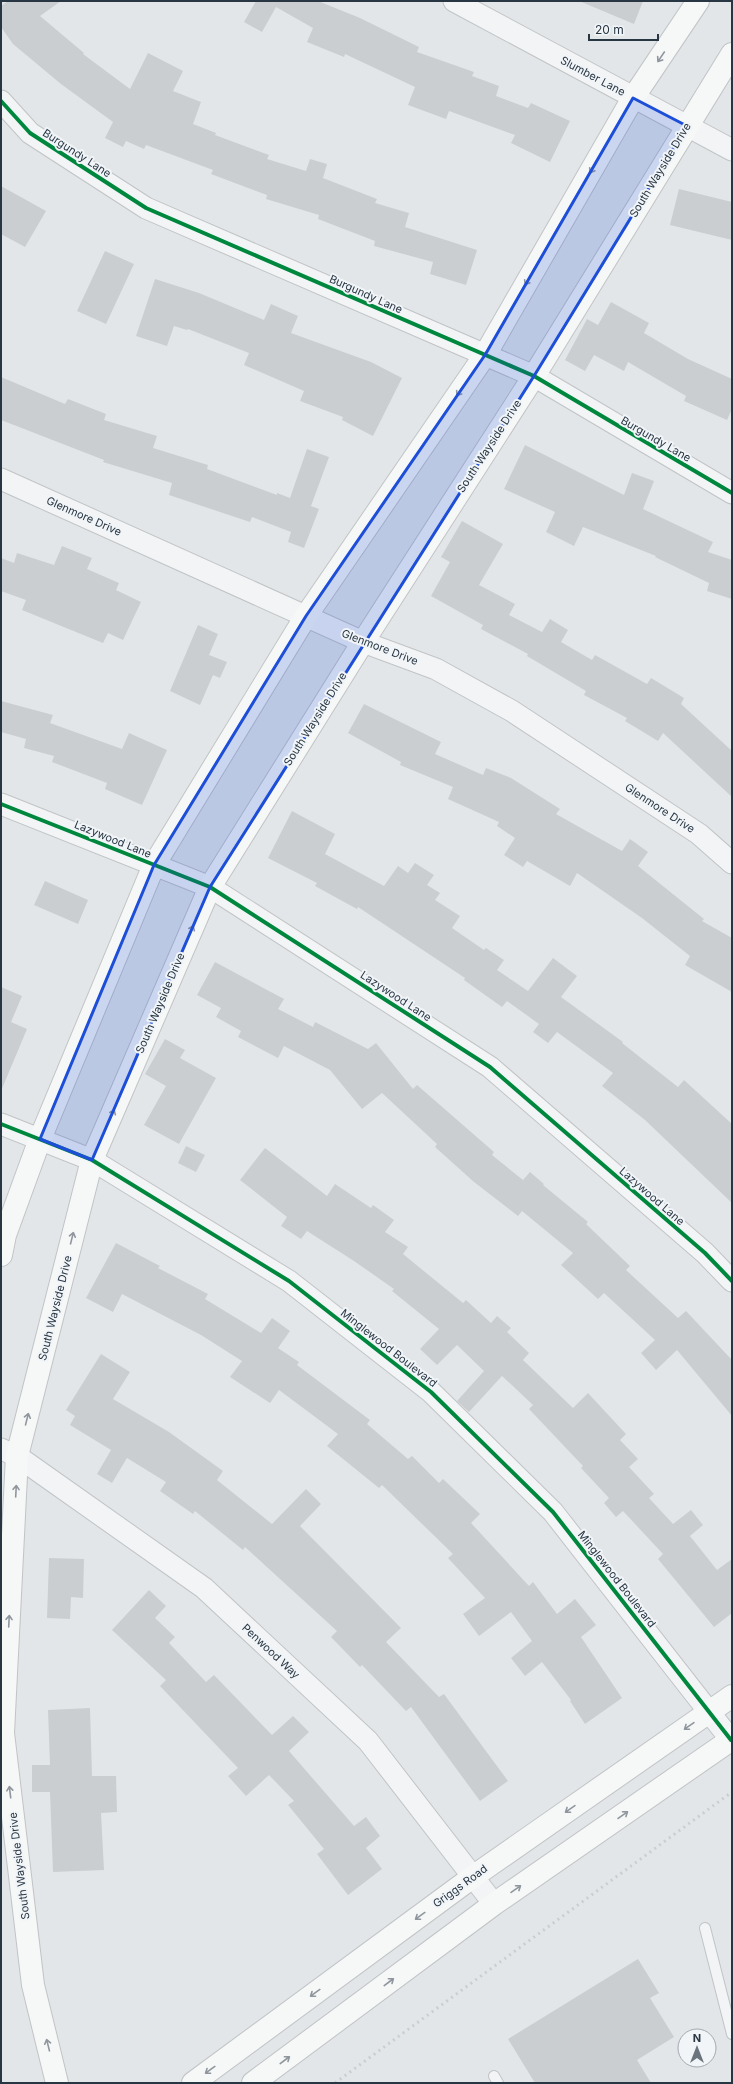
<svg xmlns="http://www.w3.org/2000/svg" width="733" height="2084" viewBox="0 0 733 2084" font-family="Inter,sans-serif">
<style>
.building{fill:#cbced1}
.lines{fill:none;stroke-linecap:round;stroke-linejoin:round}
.service-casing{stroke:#c1c4c6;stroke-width:12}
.minor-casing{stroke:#c1c4c6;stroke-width:23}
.secondary-casing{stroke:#c1c4c6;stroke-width:24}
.service{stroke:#f2f4f5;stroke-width:10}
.minor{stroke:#f2f4f5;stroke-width:21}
.secondary{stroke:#f6f7f7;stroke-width:22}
.rail{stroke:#cbced0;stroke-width:3;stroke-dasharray:2 4;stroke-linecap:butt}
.cycleway-casing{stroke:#f1f5f8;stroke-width:6}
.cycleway{stroke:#00873e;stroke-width:4}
.oneway{stroke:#8f969d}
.marked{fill:#1d4ed8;fill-opacity:0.2;stroke:#1d4ed8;stroke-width:3;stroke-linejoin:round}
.labels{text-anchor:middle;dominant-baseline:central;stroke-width:4;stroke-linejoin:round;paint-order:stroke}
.street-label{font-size:11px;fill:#283643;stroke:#f1f5f8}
</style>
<rect width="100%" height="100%" fill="#e3e6e8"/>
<path class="building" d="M 8,1 L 61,1 L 40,16 L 84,53 L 83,54 L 130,89 L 148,53 L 183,71 L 173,91 L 201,102 L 193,124 L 216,133 L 215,135 L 269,155 L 267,159 L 306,171 L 310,159 L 327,164 L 323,178 L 377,199 L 375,203 L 409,213 L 405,227 L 477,250 L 466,285 L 430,274 L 433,262 L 374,246 L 375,241 L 318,219 L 319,215 L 266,199 L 267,195 L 211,174 L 213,170 L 146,145 L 144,149 L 126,141 L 123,147 L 105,138 L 113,122 L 61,84 L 13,44 L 1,27 L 1,6 Z
M 256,1 L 318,1 L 360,18 L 419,47 L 417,52 L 474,72 L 472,76 L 499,86 L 496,96 L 528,108 L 531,103 L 570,121 L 550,162 L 511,143 L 515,135 L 449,111 L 446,119 L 408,105 L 415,87 L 345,54 L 344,57 L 307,42 L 313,28 L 276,7 L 262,32 L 244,22 Z
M 579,1 L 643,1 L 634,24 Z
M 1,186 L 46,211 L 25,247 L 1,234 Z
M 679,189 L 732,202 L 732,240 L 670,225 Z
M 105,251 L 134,264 L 106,324 L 77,311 Z
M 155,279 L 199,293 L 264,320 L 271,304 L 298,316 L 291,333 L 371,362 L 402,378 L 373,436 L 342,420 L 343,417 L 300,401 L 304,391 L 244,365 L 249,353 L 188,329 L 187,330 L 174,326 L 167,346 L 136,336 Z
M 611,302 L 649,323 L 644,333 L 688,359 L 732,379 L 732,409 L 727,420 L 684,401 L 686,396 L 628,362 L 624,371 L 594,355 L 585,371 L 565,360 L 587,319 L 598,325 Z
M 1,377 L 65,404 L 68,399 L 106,414 L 104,420 L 157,436 L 153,448 L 208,465 L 207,469 L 277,495 L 277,493 L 290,498 L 307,449 L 329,457 L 311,506 L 319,509 L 304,548 L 288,542 L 291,532 L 252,517 L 250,522 L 169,495 L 172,483 L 103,462 L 104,460 L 1,420 Z
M 525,445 L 624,495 L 632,473 L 654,481 L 643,509 L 713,542 L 708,552 L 732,560 L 732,599 L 707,591 L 709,583 L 655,557 L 656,556 L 583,527 L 574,546 L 546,532 L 555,512 L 504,489 Z
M 462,521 L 503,544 L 479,585 L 515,604 L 509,615 L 542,632 L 550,619 L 568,630 L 561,642 L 592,660 L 595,655 L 647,684 L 651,678 L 684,698 L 681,704 L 732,751 L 732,797 L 663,733 L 658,741 L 625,721 L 627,718 L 584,695 L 586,691 L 527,656 L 528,654 L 481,629 L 483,625 L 431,596 L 450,562 L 441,557 Z
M 62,546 L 92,558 L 87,569 L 119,583 L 116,590 L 141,602 L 123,640 L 108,633 L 103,643 L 22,610 L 26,600 L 1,591 L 1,558 L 14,563 L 17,553 L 54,565 Z
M 198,625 L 218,634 L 209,655 L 227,662 L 220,678 L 213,675 L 200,705 L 170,691 Z
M 1,701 L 53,715 L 50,723 L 122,749 L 129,733 L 167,750 L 142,805 L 105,789 L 107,783 L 52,762 L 54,756 L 24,748 L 26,739 L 1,732 Z
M 364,704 L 441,742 L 435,754 L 483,775 L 486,768 L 511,778 L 560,809 L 556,814 L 622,851 L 630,839 L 648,852 L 638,866 L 704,919 L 702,921 L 732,938 L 732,992 L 685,965 L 690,956 L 642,918 L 577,873 L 570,886 L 527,861 L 523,867 L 504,855 L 515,838 L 497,826 L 499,822 L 448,799 L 453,787 L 400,765 L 401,762 L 348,733 Z
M 292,811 L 335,834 L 325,854 L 384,886 L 398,866 L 408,873 L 415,863 L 434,875 L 427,885 L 440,893 L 435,900 L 460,916 L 452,928 L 484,950 L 486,948 L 504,960 L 497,970 L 528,991 L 553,958 L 577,976 L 561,997 L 623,1042 L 622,1043 L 678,1087 L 684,1080 L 732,1124 L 732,1203 L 645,1120 L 602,1086 L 613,1073 L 557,1032 L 548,1043 L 533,1032 L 539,1024 L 507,1001 L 502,1007 L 464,980 L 465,978 L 358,907 L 357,909 L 315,886 L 317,883 L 268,858 Z
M 45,881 L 88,900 L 78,924 L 34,905 Z
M 215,962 L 284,999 L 278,1009 L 313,1027 L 315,1022 L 368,1049 L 376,1043 L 413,1089 L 417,1085 L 494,1152 L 492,1155 L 523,1180 L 530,1172 L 544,1184 L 543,1185 L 588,1222 L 586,1224 L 630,1266 L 626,1270 L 678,1318 L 686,1311 L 732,1360 L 732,1416 L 677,1350 L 656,1370 L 641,1353 L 655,1340 L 604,1293 L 598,1299 L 561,1265 L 573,1253 L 522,1211 L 518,1216 L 474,1182 L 435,1147 L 437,1144 L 382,1093 L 362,1109 L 330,1070 L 284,1046 L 278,1058 L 238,1037 L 241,1031 L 216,1017 L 221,1008 L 197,995 Z
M 1,987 L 22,996 L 11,1022 L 27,1029 L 1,1091 Z
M 165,1039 L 185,1050 L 180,1058 L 216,1078 L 179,1144 L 144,1125 L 166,1086 L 145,1074 Z
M 186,1146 L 205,1155 L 196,1172 L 178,1163 Z
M 265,1148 L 327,1196 L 335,1184 L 371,1208 L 373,1205 L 394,1220 L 385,1232 L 408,1247 L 403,1254 L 463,1303 L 466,1300 L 491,1323 L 497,1316 L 511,1328 L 507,1332 L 529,1353 L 523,1360 L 573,1408 L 588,1393 L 626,1434 L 620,1440 L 638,1459 L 629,1467 L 654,1494 L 649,1498 L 673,1524 L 691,1510 L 703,1525 L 690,1536 L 717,1570 L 732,1559 L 732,1613 L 714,1627 L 658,1559 L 663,1554 L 623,1511 L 616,1517 L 604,1503 L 609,1498 L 581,1468 L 583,1466 L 529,1409 L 533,1405 L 502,1376 L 469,1412 L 457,1401 L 484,1371 L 457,1345 L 437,1365 L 420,1349 L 439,1329 L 392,1291 L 394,1289 L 354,1261 L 307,1231 L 301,1239 L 281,1226 L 287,1217 L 240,1180 Z
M 116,1243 L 160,1266 L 158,1268 L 208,1294 L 205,1299 L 261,1333 L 272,1318 L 290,1331 L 278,1348 L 299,1362 L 297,1365 L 370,1420 L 367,1424 L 408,1459 L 412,1456 L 439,1483 L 443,1479 L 480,1514 L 471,1523 L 529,1586 L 533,1582 L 557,1614 L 575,1599 L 596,1625 L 581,1637 L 622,1698 L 585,1724 L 570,1701 L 571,1700 L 542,1662 L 525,1676 L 511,1658 L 532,1641 L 511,1612 L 479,1636 L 463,1614 L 485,1598 L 448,1558 L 453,1554 L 382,1485 L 379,1488 L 327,1446 L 338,1434 L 279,1390 L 270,1403 L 230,1377 L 242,1361 L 201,1335 L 122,1294 L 113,1312 L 86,1298 Z
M 101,1354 L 130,1372 L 113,1399 L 169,1432 L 223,1471 L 217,1480 L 272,1524 L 306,1489 L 321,1504 L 300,1526 L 401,1628 L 386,1642 L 439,1697 L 444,1694 L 508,1781 L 480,1801 L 411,1707 L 406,1711 L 362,1665 L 360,1667 L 331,1637 L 337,1631 L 245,1547 L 243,1550 L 195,1511 L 193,1514 L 160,1491 L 166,1482 L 127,1458 L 112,1483 L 97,1474 L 111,1450 L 70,1425 L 75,1416 L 66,1410 Z
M 49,1558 L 84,1559 L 83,1598 L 71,1597 L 70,1619 L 47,1618 Z
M 149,1590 L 166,1606 L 155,1618 L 175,1637 L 169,1643 L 206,1682 L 214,1675 L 272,1735 L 293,1716 L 309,1732 L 289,1751 L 354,1826 L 366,1817 L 380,1836 L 366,1848 L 382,1869 L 348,1895 L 317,1854 L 324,1849 L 288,1805 L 294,1801 L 269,1775 L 246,1796 L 228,1776 L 238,1768 L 160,1686 L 166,1680 L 112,1630 Z
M 90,1708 L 92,1776 L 116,1776 L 117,1812 L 101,1813 L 104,1870 L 53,1872 L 50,1792 L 32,1792 L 32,1765 L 50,1765 L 48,1710 Z
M 638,1959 L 659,1993 L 650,1998 L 674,2037 L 637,2060 L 651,2083 L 535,2083 L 508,2039 Z"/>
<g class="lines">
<g class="service-casing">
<path id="service" d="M 705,1928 L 732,2034
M 494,2076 L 498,2083"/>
</g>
<g class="minor-casing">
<path id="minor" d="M 454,1 L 732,150
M 1,101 L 30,133 L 146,208 L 534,376 L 732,493
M 1,479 L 363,642 L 436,669 L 512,711 L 699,834 L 732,863
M 1,804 L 210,887 L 490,1067 L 705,1253 L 732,1281
M 1,1124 L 92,1160 L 289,1281 L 431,1392 L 553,1512 L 731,1740
M 1,1449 L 17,1456 L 204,1588 L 368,1741 L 494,1904"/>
</g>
<g class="secondary-casing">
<path id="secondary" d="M 1,1255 L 5,1235 L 40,1139 L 154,865 L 306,616 L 485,355 L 633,98 L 698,1
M 57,2083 L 33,1985 L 3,1733 L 17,1456 L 92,1160 L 210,887 L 363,642 L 534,376 L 732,54
M 193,2083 L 474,1876 L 732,1696
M 253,2083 L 494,1904 L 732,1739"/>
</g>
<use href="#service" class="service"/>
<use href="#minor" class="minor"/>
<use href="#secondary" class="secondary"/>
<path class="rail" d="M 335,2083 L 732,1792"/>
<g class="cycleway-casing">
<path id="cycleway" d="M 1,101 L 30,133 L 146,208 L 534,376 L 732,493
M 1,804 L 210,887 L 490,1067 L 705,1253 L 732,1281
M 1,1124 L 92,1160 L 289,1281 L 431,1392 L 553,1512 L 731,1740"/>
</g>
<use href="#cycleway" class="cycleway"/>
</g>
<defs><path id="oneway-shaft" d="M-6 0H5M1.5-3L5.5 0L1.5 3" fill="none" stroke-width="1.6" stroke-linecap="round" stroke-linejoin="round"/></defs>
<g class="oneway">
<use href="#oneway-shaft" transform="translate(661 57) rotate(124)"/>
<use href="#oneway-shaft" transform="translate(593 168) rotate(120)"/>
<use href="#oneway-shaft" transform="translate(528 280) rotate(120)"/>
<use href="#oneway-shaft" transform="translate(460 391) rotate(124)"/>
<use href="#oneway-shaft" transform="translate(191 931) rotate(-67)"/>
<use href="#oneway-shaft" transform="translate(112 1115) rotate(-67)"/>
<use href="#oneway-shaft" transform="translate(72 1238) rotate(-76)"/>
<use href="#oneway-shaft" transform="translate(27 1419) rotate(-76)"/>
<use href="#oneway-shaft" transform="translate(16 1491) rotate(-87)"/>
<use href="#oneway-shaft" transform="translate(9 1621) rotate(-87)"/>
<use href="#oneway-shaft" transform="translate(689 1726) rotate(145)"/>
<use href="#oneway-shaft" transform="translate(10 1792) rotate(-97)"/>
<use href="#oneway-shaft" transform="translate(570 1809) rotate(145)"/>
<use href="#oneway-shaft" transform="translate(623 1815) rotate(-35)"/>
<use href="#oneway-shaft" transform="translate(516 1889) rotate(-35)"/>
<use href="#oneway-shaft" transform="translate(420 1916) rotate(144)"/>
<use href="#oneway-shaft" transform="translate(389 1982) rotate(-37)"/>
<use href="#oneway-shaft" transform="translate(315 1993) rotate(144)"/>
<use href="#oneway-shaft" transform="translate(48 2045) rotate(-104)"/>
<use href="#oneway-shaft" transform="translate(285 2060) rotate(-37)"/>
<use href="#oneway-shaft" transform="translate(210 2070) rotate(144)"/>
</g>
<path class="marked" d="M 633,98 L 687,126 L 534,376 L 210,887 L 92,1160 L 40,1139 L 154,865 L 306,616 L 485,355 Z"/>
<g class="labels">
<g class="street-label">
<text transform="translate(593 76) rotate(28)">Slumber Lane</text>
<text transform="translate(77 153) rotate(33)">Burgundy Lane</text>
<text transform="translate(660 170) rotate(-59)">South Wayside Drive</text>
<text transform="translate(366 294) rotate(24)">Burgundy Lane</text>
<text transform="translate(656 439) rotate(30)">Burgundy Lane</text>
<text transform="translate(489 446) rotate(-57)">South Wayside Drive</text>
<text transform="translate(84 516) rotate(24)">Glenmore Drive</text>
<text transform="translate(380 647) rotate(21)">Glenmore Drive</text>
<text transform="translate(315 719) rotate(-58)">South Wayside Drive</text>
<text transform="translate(660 808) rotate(33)">Glenmore Drive</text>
<text transform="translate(113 839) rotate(22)">Lazywood Lane</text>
<text transform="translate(396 996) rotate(33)">Lazywood Lane</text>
<text transform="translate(160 1003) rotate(-67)">South Wayside Drive</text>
<text transform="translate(652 1196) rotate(41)">Lazywood Lane</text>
<text transform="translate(55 1308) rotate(-76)">South Wayside Drive</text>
<text transform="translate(389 1348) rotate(38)">Minglewood Boulevard</text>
<text transform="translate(617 1579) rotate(52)">Minglewood Boulevard</text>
<text transform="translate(271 1651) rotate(43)">Penwood Way</text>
<text transform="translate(19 1866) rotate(-97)">South Wayside Drive</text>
<text transform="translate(460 1886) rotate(-36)">Griggs Road</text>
</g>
</g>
<rect width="733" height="2084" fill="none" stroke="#283643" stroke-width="4"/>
<g transform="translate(697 2048)"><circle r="19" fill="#f1f5f8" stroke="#a1a9b0"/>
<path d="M0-3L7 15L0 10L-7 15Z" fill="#69747d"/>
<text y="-6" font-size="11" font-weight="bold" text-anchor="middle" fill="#283643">N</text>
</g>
<path d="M589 34v6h69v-6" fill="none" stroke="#283643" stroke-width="2"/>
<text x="595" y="34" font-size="12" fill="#283643" stroke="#f1f5f8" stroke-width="3" paint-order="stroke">20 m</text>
</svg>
